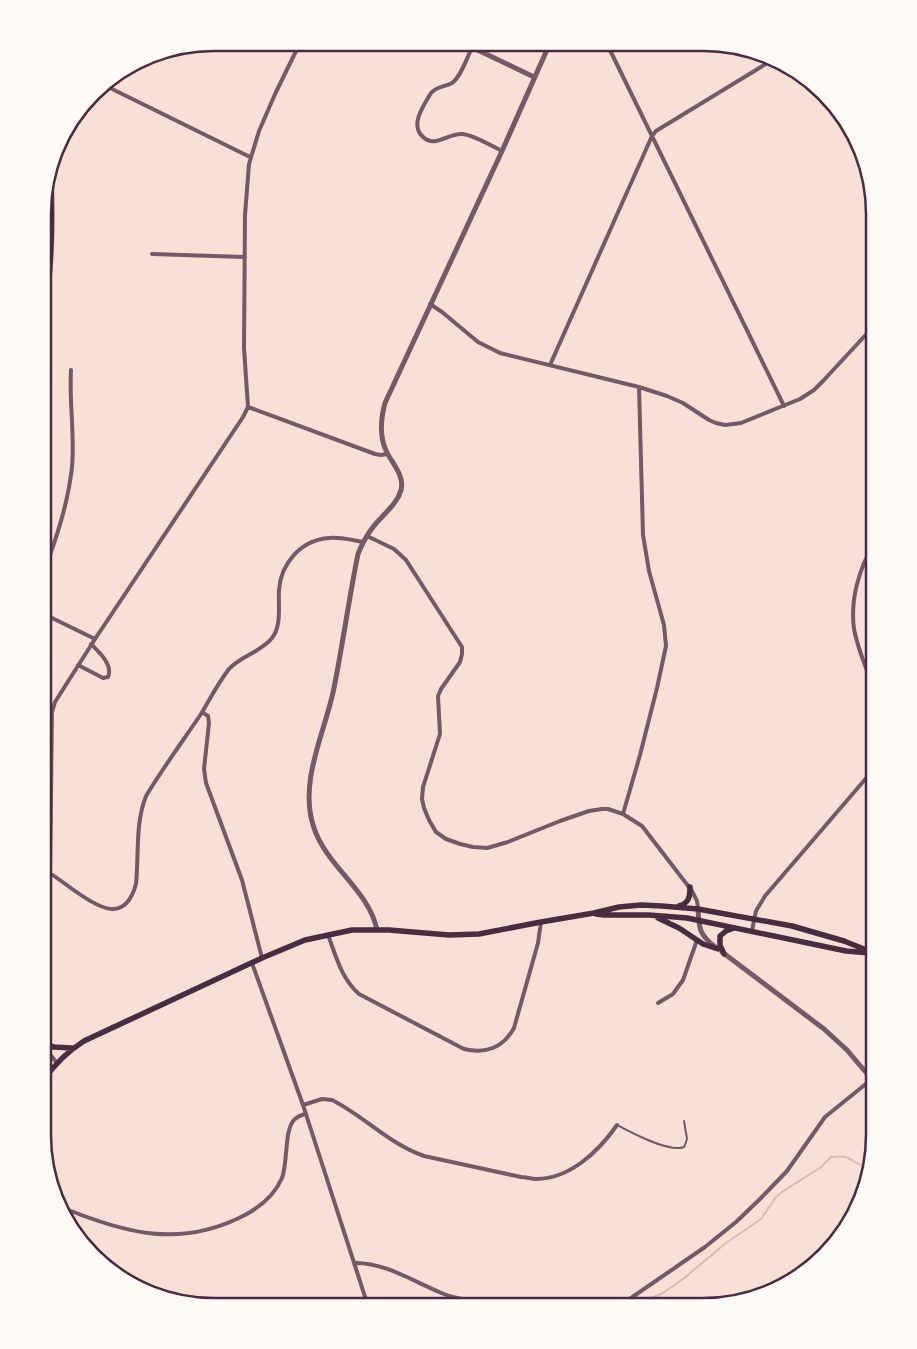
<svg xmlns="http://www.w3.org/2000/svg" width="917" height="1349" viewBox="0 0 917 1349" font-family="Helvetica,sans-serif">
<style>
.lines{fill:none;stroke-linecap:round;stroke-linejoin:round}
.stream{stroke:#dcb8b0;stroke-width:2}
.service{stroke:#755966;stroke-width:2}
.minor{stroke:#755966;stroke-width:4}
.tertiary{stroke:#755966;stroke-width:5}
.secondary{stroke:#4a2c40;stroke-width:5.5}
.motorway{stroke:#4a2c40;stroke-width:7}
.rim{fill:none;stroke:#4a2c40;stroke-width:2.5}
</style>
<rect width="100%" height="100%" fill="#f7e1d7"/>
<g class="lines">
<path class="stream" d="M 632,1306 L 663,1293 L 683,1279 L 726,1243 L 761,1219 L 776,1197 L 782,1192 L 821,1167 L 831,1157 C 836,1157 843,1155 848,1158 C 859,1163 856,1167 871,1163"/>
<path class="service" d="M 617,1125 C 632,1133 669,1153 684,1147 L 685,1145 L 687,1139 L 684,1121"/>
<path class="minor" d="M 607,44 L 784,406
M 472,48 C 467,57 461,77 452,83 C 445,87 437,86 431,93 C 424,105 410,124 422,136 C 426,140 431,142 436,141 C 445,139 454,133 463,134 C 473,135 492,146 502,151
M 102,84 L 250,157
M 152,254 L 245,257
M 430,304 L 442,312 L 478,342 L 500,353 L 639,387 L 667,396 L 683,403 L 709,420 L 716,423 L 725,425 L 741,423 L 800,399 L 814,390 L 823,381 L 874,326
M 550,365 L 652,136 L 656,131 L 769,62
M 248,407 L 375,454 L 381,455 L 387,454
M 367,536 L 394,549 L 406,560 L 462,647 L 462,654 L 460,662 L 441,689 L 438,696 L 440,734 L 423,787 L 422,799 L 424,808 L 429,820 L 436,832 L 446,839 L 460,844 L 473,847 L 487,848 L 508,842 L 560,821 L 589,811 L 602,809 L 608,809 L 623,814 L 642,826 L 692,891 L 697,901 L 698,909
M 43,575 C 56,539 68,504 72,467 C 75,435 69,403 71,370
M 43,610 L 50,617 L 95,639
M 78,665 L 103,678 L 108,677 C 113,665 100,653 91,644
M 874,688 C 866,669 858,649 854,629 C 850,600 859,568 874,544
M 43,711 L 52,712
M 202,712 L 208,716 L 209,723 L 204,769 L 206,783 L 242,880 L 262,958
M 623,814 L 640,755 L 657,688 L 666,646 L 664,625 L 649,571 L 643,535 L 639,387
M 43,868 C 54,876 64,883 75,891 C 99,908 125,924 136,884 C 139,855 135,824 146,796 C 163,768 182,742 201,714 C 210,699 218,683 229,669 C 241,656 261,652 272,638 C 282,625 278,606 279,590 C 281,563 301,540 329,538 C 341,537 352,540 363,542
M 50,873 L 52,712 L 55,702 L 95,639 L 243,417 L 248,407 L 244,348 L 245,215 L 249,164 L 259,131 L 276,92 L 300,43
M 752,931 L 756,911 L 765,896 L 874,769
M 328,935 C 336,956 341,978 359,994 L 464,1049 C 485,1054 503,1048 514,1028 L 538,943 L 541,922
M 252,963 L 303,1105 L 368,1306
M 658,1003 L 673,994 L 683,980 L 697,940
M 43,1046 L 57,1063
M 303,1105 L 322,1099 L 332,1100 C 364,1116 389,1144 424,1156 L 521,1177 C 526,1177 531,1179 536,1179 C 570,1179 599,1151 617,1125
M 61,1207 C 124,1233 180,1249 245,1215 C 260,1207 275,1194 282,1178 C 288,1163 284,1128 295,1119 C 298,1116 302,1115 305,1114
M 354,1263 C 385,1262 416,1283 444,1294 C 463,1301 485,1303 505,1306
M 617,1306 L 631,1298 L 705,1247 L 736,1222 L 760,1199 L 787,1171 L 825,1117 L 872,1079"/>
<path class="tertiary" d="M 463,43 L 534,77
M 698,909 C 699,929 699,934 715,947
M 377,930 C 369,890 327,867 314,828 C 298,782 325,733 334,688 C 343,643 349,598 358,554 C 362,544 367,535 373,527 C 382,515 397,505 401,490 C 405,474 390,462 385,448 C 379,433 381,418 385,403 L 502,151 L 550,43
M 722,952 L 824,1029 L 847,1050 L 874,1082"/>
<path class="secondary" d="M 679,906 C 689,903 690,897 690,887
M 596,914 L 604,915 L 649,915 L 687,918 L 846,951 L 870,953
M 658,918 L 679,928 L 703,944 L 718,949
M 724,954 L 720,945 L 720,936 L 726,931 L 734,928
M 43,1044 L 54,1047 L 72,1048
M 43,1081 C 54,1065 68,1051 84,1041 L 262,958 L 305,940 L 352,930 L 389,930 L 449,935 L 479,934 L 541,922 L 594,913 L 619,907 L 641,905 L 662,906 L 698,909 L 792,926 L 844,941 L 874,953"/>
<path class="motorway" d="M 44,310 C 52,265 52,220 50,174"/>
</g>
<path d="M0 0H917V1349H0ZM214 51H703A163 163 0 0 1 866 214V1135A163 163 0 0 1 703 1298H214A163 163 0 0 1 51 1135V214A163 163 0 0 1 214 51Z" fill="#fffaf5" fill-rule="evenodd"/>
<path class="rim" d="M214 51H703A163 163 0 0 1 866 214V1135A163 163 0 0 1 703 1298H214A163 163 0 0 1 51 1135V214A163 163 0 0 1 214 51Z"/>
</svg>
